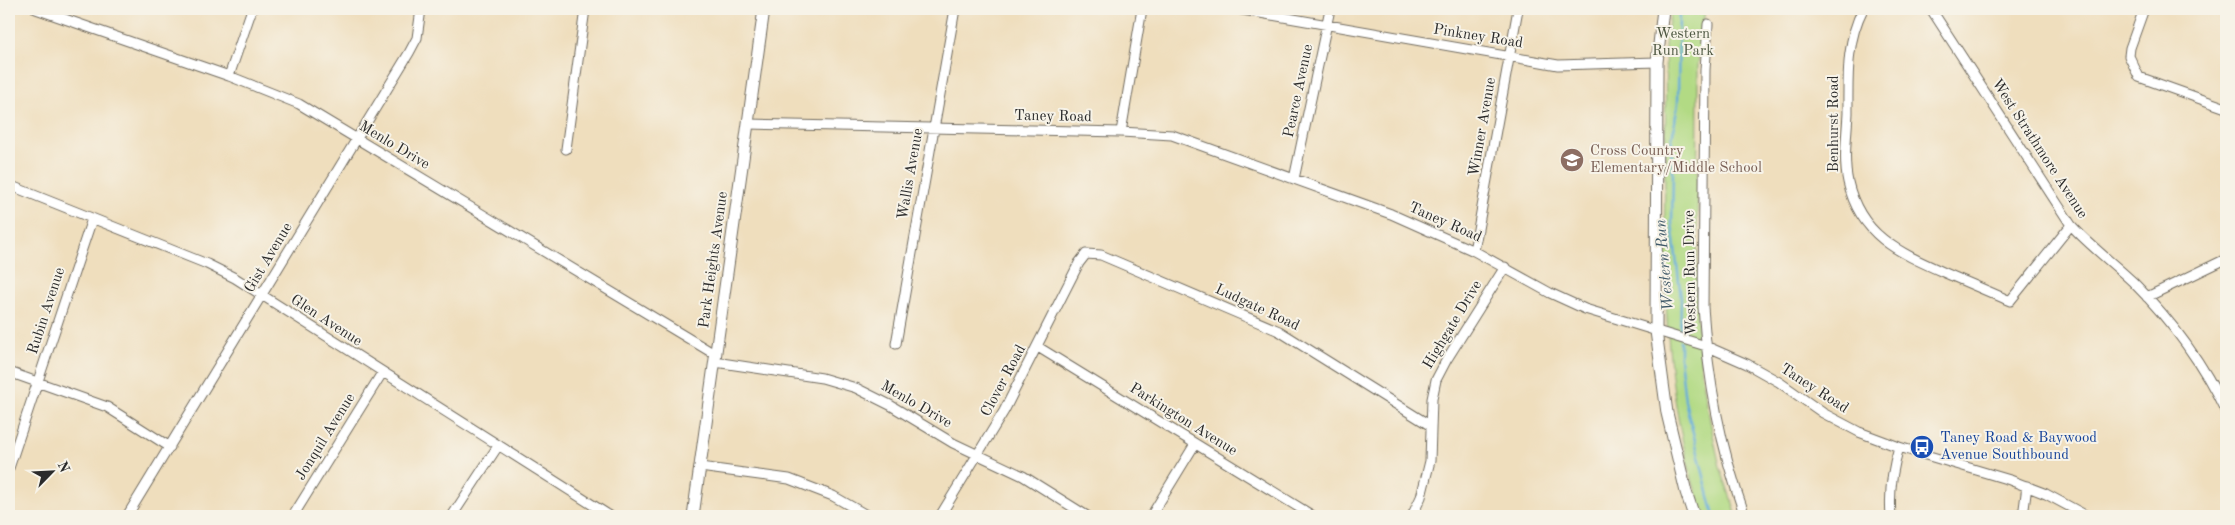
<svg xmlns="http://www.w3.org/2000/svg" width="2235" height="525" viewBox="0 0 2235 525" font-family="'Old Standard TT',serif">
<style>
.green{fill:#b2da84;stroke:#6e8258}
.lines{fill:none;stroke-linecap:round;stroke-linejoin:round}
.stream{stroke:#62abd9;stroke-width:2.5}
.street-casing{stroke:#706a5e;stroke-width:11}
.secondary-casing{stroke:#706a5e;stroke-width:13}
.street{stroke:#fff;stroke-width:9}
.secondary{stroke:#fff;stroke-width:11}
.labels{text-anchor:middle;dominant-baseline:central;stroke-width:4;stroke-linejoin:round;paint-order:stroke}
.park-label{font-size:15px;fill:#4d5741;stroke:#f7f3e8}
.street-label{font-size:15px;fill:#2b2b2b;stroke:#f7f3e8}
.education-label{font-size:15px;fill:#785e54;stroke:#f7f3e8;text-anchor:start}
.transit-label{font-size:15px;fill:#164399;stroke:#f7f3e8;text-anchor:start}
.water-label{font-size:16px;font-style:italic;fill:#3e5868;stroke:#f7f3e8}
</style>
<rect width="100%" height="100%" fill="#f7f3e8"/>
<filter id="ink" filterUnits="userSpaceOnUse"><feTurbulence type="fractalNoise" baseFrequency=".02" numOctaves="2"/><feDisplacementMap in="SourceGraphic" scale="10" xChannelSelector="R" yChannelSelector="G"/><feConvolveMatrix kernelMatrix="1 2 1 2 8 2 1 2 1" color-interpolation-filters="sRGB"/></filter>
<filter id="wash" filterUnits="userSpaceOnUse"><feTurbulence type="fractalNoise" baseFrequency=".0096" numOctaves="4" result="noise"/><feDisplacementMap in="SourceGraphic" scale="20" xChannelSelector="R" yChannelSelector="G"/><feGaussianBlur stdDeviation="1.12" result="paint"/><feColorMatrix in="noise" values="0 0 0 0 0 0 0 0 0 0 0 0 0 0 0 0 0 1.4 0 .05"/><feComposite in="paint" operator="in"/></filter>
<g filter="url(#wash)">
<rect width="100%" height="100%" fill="#efdebd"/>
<path class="green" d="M 1671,9 L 1705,9 L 1698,64 L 1697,314 L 1701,370 L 1710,421 L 1720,467 L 1737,516 L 1704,516 C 1649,365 1669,202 1665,45 Z"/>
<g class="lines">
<path class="stream" d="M 1679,9 L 1678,103 L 1671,145 L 1673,172 L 1672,223 L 1681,298 L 1680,336
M 1680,341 L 1680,358 L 1685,401 L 1714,516"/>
</g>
</g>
<g filter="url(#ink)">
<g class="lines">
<g class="street-casing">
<path id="street" d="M 36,9 L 229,76 L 299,104 L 716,355
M 1237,9 L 1558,65 L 1657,62
M 1863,9 C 1846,42 1848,77 1848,113 C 1847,135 1843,160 1848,182 C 1860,235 1898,252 1943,272 C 1966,282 1988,291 2010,301 L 2071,225
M 1931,9 L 2071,225 C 2090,246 2113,263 2133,282 C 2170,319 2204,365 2226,412
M 2144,9 L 2130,48 L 2129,56 L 2139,77 L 2226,108
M 1708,24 L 1705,70 L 1703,307 C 1708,381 1720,446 1745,516
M 229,76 L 252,9
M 748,124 L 1121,132 L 1172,135 L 1391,214 L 1474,251 L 1550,293 L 1585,309 L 1706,346 L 1747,364 L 1779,382 L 1823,413 L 1859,432 L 1899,447 L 2010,480 L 2046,494 L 2087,516
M 1121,132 L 1142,9
M 566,149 L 585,9
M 1294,179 L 1330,9
M 9,185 L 207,264 L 235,278 L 610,516
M 1474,251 L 1518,9
M 1086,254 L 1101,255 L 1279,331 L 1431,426
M 2147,297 L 2226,259
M 896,344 L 955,9
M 1038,347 L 1313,516
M 715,362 L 822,378 L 856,388 L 890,405 L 953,443 L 1023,476 L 1087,516
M 9,372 L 107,407 L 170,447
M 700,467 L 789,479 L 833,496 L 868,516
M 9,468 L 92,219
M 127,516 L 409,53 L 417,38 L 421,9
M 293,516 L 382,373
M 452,516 L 498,446
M 940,516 L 1004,411 L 1079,263 L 1086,254
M 1151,516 L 1195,444
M 1412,516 L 1421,497 L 1430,461 L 1432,399 L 1436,380 L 1447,359 L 1505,267
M 1891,516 C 1889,492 1892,470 1899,447
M 2023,516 L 2027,486"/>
</g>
<g class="secondary-casing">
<path id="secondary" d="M 1663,9 L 1657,62 L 1656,331 L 1667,413 L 1686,492 L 1694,516
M 693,516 L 764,9"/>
</g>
<use href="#street" class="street"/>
<use href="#secondary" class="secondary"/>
</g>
</g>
<defs>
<g id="school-disc" transform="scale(1.25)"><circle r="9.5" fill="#8d6e63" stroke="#f7f3e8"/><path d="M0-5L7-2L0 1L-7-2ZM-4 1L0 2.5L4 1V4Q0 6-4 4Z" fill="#fff"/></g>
<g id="bus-disc" transform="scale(1.25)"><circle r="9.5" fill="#1a4fb4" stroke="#f7f3e8"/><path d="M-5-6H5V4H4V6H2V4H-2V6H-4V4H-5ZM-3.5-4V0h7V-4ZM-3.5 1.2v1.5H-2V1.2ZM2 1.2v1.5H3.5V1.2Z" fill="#fff"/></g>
</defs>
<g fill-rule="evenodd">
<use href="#school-disc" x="1572" y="160"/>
<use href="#bus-disc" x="1922" y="447"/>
</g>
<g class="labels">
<g class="park-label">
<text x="1683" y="34">Western<tspan x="1683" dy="17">Run Park</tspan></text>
</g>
<g class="street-label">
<text transform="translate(1478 37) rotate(9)">Pinkney Road</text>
<text transform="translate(1299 91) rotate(-78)">Pearce Avenue</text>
<text transform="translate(1053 117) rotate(1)">Taney Road</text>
<text transform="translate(1834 124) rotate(-90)">Benhurst Road</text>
<text transform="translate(1483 127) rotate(-80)">Winner Avenue</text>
<text transform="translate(394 146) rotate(31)">Menlo Drive</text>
<text transform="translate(2039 149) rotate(57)">West Strathmore Avenue</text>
<text transform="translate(911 174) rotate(-80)">Wallis Avenue</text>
<text transform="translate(1445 223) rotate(24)">Taney Road</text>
<text transform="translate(269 258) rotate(-59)">Gist Avenue</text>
<text transform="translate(714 260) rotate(-82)">Park Heights Avenue</text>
<text transform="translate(1691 273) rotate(-91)">Western Run Drive</text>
<text transform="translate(1257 308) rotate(25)">Ludgate Road</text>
<text transform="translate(47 311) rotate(-72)">Rubin Avenue</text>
<text transform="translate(326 321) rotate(33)">Glen Avenue</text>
<text transform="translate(1453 325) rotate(-59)">Highgate Drive</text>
<text transform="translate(1004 381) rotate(-62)">Clover Road</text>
<text transform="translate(1814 389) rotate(33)">Taney Road</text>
<text transform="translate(916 405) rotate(30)">Menlo Drive</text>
<text transform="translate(1183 420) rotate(32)">Parkington Avenue</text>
<text transform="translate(326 437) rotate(-58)">Jonquil Avenue</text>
</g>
<g class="education-label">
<text x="1590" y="151">Cross Country<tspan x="1590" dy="17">Elementary/Middle School</tspan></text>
</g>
<g class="transit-label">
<text x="1940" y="438">Taney Road &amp; Baywood<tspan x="1940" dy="17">Avenue Southbound</tspan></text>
</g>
<g class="water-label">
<text transform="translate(1665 265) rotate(-95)">Western Run</text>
</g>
</g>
<rect width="2235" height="525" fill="none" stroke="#f7f3e8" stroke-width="30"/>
<g transform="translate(52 472) rotate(66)" stroke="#f7f3e8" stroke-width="4" paint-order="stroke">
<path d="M0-4L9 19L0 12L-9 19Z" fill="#2b2b2b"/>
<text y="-8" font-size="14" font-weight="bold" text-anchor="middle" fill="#2b2b2b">N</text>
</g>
</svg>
